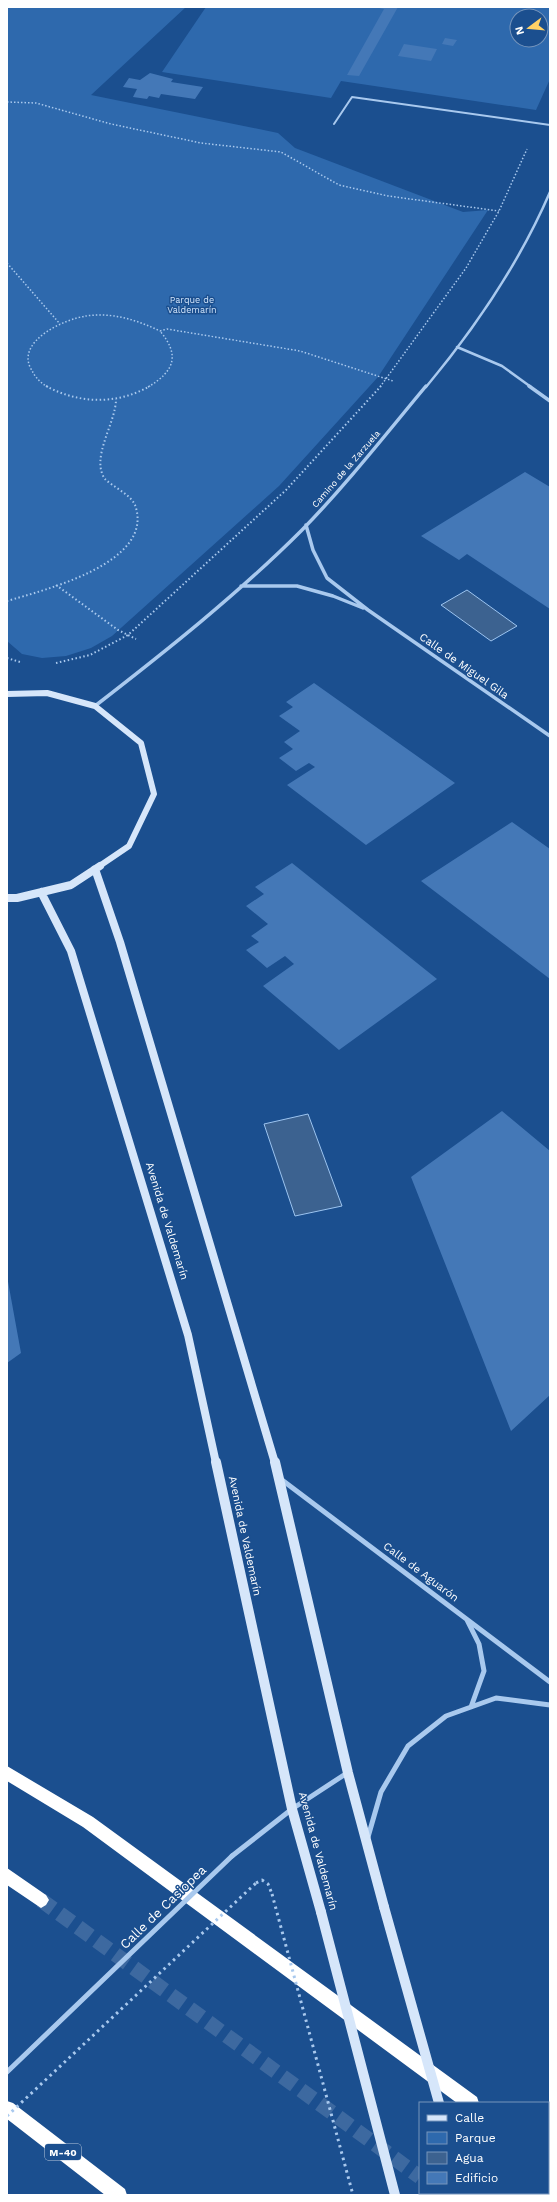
<svg xmlns="http://www.w3.org/2000/svg" width="557" height="2202" viewBox="0 0 557 2202" font-family="'Work Sans',sans-serif">
<style>
.green{fill:#2e69ad;fill-rule:evenodd}
.water{fill:#3c6290;stroke:#9cc4f0}
.building{fill:#4478b7}
.lines{fill:none;stroke-linecap:round;stroke-linejoin:round}
.highway-tunnel{stroke:#3d69a0;stroke-width:15;stroke-dasharray:15 8;stroke-linecap:butt}
.path-far2{stroke:#a9c9ee;stroke-width:1.5;stroke-dasharray:1.5 2;stroke-linecap:butt}
.path-far1{stroke:#a9c9ee;stroke-width:2;stroke-dasharray:1.5 2.5;stroke-linecap:butt}
.path{stroke:#a9c9ee;stroke-width:3;stroke-dasharray:2.5 4;stroke-linecap:butt}
.lane{stroke:#a9c9ee;stroke-width:2}
.street-far2{stroke:#a9c9ee;stroke-width:2.5}
.street-far1{stroke:#a9c9ee;stroke-width:3.5}
.street{stroke:#a9c9ee;stroke-width:5}
.secondary-far2{stroke:#d6e6fa;stroke-width:6}
.secondary-far1{stroke:#d6e6fa;stroke-width:8}
.secondary{stroke:#d6e6fa;stroke-width:10}
.highway{fill:#fff;fill-rule:evenodd}
.path-bridge{stroke:#a9c9ee;stroke-width:3;stroke-dasharray:2.5 4;stroke-linecap:butt}
.street-bridge{stroke:#a9c9ee;stroke-width:5}
.secondary-bridge{stroke:#d6e6fa;stroke-width:10}
.labels{text-anchor:middle;dominant-baseline:central;stroke-width:3;stroke-linejoin:round;paint-order:stroke}
.far-park-label{font-size:9px;fill:#cfe3fa;stroke:#1b4f8f}
.far-street-label{font-size:9px;fill:#fff;stroke:#1b4f8f}
.shield{fill:#1b4f8f;stroke:#bbcadd;stroke-width:1}
.shield-label{font-size:10px;font-weight:bold;fill:#fff}
.street-label{font-size:11px;fill:#fff;stroke:#1b4f8f}
.near-street-label{font-size:13px;fill:#fff;stroke:#1b4f8f}
</style>
<rect width="100%" height="100%" fill="#1b4f8f"/>
<path class="green" d="M 7,7 L 186,7 L 91,95 L 278,133 L 295,148 L 463,212 L 488,210 L 378,377 L 279,486 L 112,636 L 91,648 L 66,656 L 42,658 L 22,654 L 7,641 Z
M 206,7 L 550,7 L 550,79 L 536,110 L 341,81 L 331,98 L 162,72 ZM 517,16 L 541,16 L 541,40 L 517,40 Z"/>
<path class="water" d="M 467,590 L 517,626 L 491,641 L 441,605 Z
M 308,1114 L 342,1206 L 295,1216 L 264,1124 Z"/>
<path class="building" d="M 374,7 L 398,7 L 359,76 L 347,75 L 384,9 Z
M 445,38 L 457,40 L 453,46 L 442,44 Z
M 404,44 L 437,49 L 431,61 L 398,56 Z
M 150,73 L 173,79 L 171,82 L 203,87 L 195,99 L 161,94 L 159,98 L 149,96 L 147,99 L 133,97 L 137,89 L 123,87 L 129,78 L 140,80 Z
M 525,472 L 550,487 L 550,609 L 467,554 L 459,560 L 421,536 Z
M 314,683 L 455,783 L 366,845 L 287,785 L 315,767 L 309,763 L 296,771 L 279,758 L 293,749 L 284,742 L 300,731 L 279,716 L 293,707 L 286,702 Z
M 512,822 L 550,849 L 550,979 L 421,881 Z
M 292,863 L 437,979 L 339,1050 L 263,986 L 294,964 L 285,956 L 267,968 L 246,950 L 259,942 L 251,936 L 268,924 L 246,906 L 264,894 L 255,887 Z
M 502,1111 L 550,1151 L 550,1395 L 511,1431 L 411,1177 Z
M 7,1276 L 21,1353 L 7,1363 Z"/>
<g class="lines">
<path class="highway-tunnel" d="M 41,1900 L 420,2177
M 442,2193 L 445,2195"/>
<path class="path-far2" d="M 7,102 L 36,103 L 111,124 L 201,143 L 281,152 L 339,185 L 388,196 L 499,211
M 7,263 L 60,324
M 160,331 L 167,329 L 300,351 L 393,381
M 48,387 C 39,382 35,377 30,367 C 18,340 65,319 86,316 C 112,312 137,320 160,331
M 148,387 C 175,371 180,355 160,331
M 380,387 L 466,268 L 499,211 L 527,149"/>
<path class="path-far1" d="M 46,386 C 79,404 117,405 150,386
M 56,585 L 118,630 L 136,639
M 7,601 C 44,590 156,563 135,505 C 130,494 113,487 105,479 C 90,458 116,423 116,399
M 7,658 L 20,662
M 56,663 L 90,655 L 128,635 L 286,490 L 381,386"/>
<path class="path" d="M 256,1883 L 262,1880 L 268,1884 L 272,1894"/>
<path class="lane" d="M 334,124 L 352,97 L 550,125"/>
<path class="street-far2" d="M 457,347 L 502,366 L 531,387
M 426,387 C 476,327 519,264 550,192"/>
<path class="street-far1" d="M 529,386 L 550,401
M 306,525 L 313,550 L 327,578 L 368,610 L 550,736
M 241,586 L 297,586 L 333,596 L 363,608
M 95,706 C 166,651 238,594 302,530 C 346,485 386,434 426,386"/>
<path class="street" d="M 282,1480 L 550,1682
M 467,1620 L 479,1644 L 484,1671 L 471,1707
M 368,1837 L 381,1792 L 408,1746 L 446,1716 L 496,1698 L 550,1705
M 232,1856 L 292,1809 L 347,1773"/>
<path class="secondary-far2" d="M 7,694 L 47,693 L 95,706 L 141,743 L 154,794 L 129,846 L 98,867"/>
<path class="secondary-far1" d="M 95,869 L 120,942 L 275,1463
M 41,892 L 71,951 L 188,1335 L 216,1463
M 7,898 L 17,898 L 71,885 L 100,866"/>
<path class="secondary" d="M 216,1462 L 292,1809 L 321,1912
M 275,1462 L 348,1773 L 384,1907
M 465,2193 L 466,2195"/>
<path class="highway" d="M 7,1766 L 93,1817 L 477,2097 L 479,2103 L 457,2103 L 83,1827 L 7,1781 Z
M 7,1868 L 46,1895 L 49,1900 L 46,1905 L 41,1908 L 7,1885 Z
M 7,2101 L 13,2103 L 125,2189 L 127,2195 L 105,2195 L 7,2119 Z
M 548,2151 L 550,2151 L 550,2168 L 548,2168 Z"/>
<path class="path-bridge" d="M 272,1894 L 353,2195
M 7,2116 L 256,1883"/>
<path class="street-bridge" d="M 7,2072 L 232,1856"/>
<path class="secondary-bridge" d="M 384,1907 L 439,2103
M 321,1912 L 395,2195"/>
</g>
<g class="labels">
<g class="far-park-label">
<text x="192" y="300">Parque de<tspan x="192" dy="10">Valdemarín</tspan></text>
</g>
<g class="far-street-label">
<text transform="translate(346 469) rotate(-49)">Camino de la Zarzuela</text>
</g>
<rect class="shield" x="45" y="2144" width="36" height="16" rx="3"/>
<g class="shield-label">
<text x="63" y="2152">M-40</text>
</g>
<g class="street-label">
<text transform="translate(464 666) rotate(35)">Calle de Miguel Gila</text>
<text transform="translate(167 1221) rotate(73)">Avenida de Valdemarín</text>
<text transform="translate(245 1536) rotate(78)">Avenida de Valdemarín</text>
<text transform="translate(421 1572) rotate(37)">Calle de Aguarón</text>
<text transform="translate(318 1851) rotate(75)">Avenida de Valdemarín</text>
</g>
<g class="near-street-label">
<text transform="translate(163 1907) rotate(-44)">Calle de Casiopea</text>
</g>
</g>
<rect width="557" height="2202" fill="none" stroke="#ffffff" stroke-width="16"/>
<rect x="419" y="2102" width="130" height="92" fill="#1b4f8f" stroke="#7695bc"/>
<rect x="427" y="2115" width="20" height="6" fill="#d6e6fa" stroke="#7695bc"/>
<text x="455" y="2122" font-size="12" fill="#ffffff">Calle</text>
<rect x="427" y="2132" width="20" height="12" fill="#2e69ad" stroke="#7695bc"/>
<text x="455" y="2142" font-size="12" fill="#ffffff">Parque</text>
<rect x="427" y="2152" width="20" height="12" fill="#3c6290" stroke="#7695bc"/>
<text x="455" y="2162" font-size="12" fill="#ffffff">Agua</text>
<rect x="427" y="2172" width="20" height="12" fill="#4478b7" stroke="#7695bc"/>
<text x="455" y="2182" font-size="12" fill="#ffffff">Edificio</text>
<g transform="translate(529 28) rotate(254)"><circle r="19" fill="#1b4f8f" stroke="#7695bc"/>
<path d="M0-3L7 15L0 10L-7 15Z" fill="#ffd166"/>
<text y="-6" font-size="11" font-weight="bold" text-anchor="middle" fill="#ffffff">N</text>
</g>
</svg>
